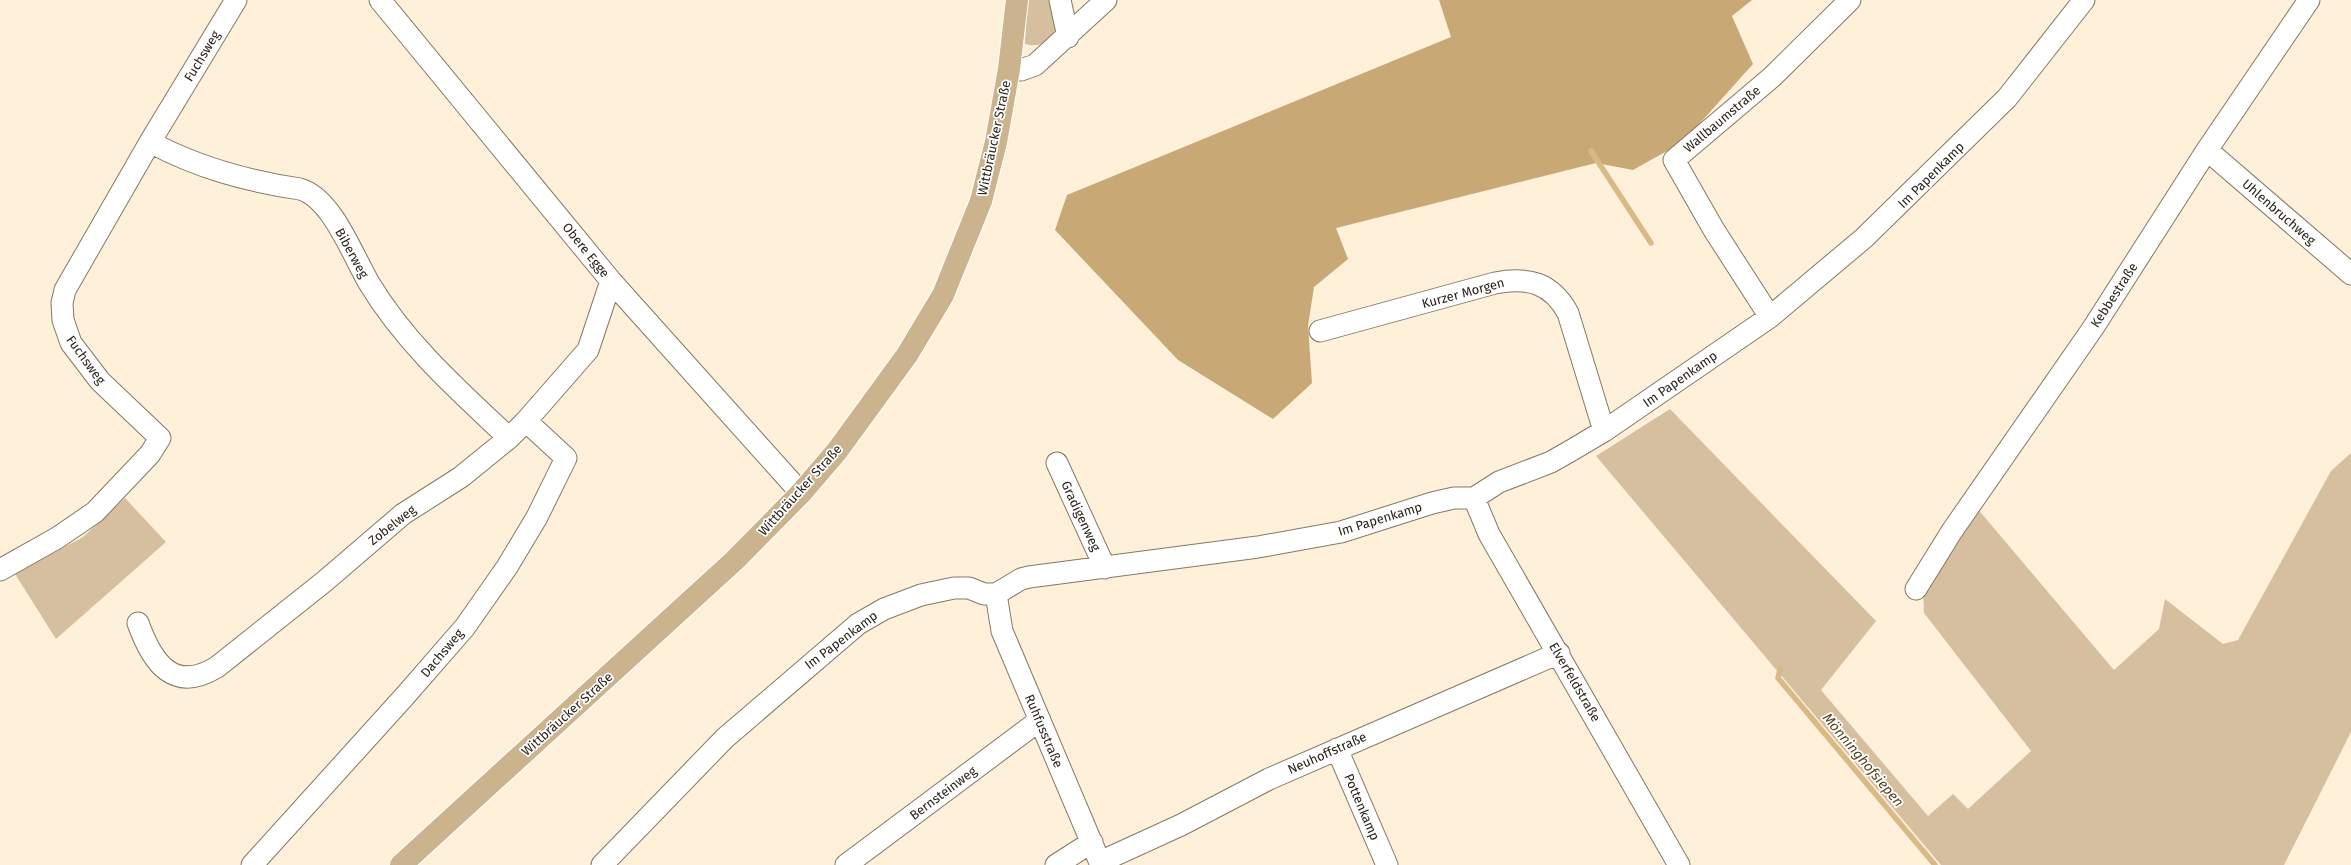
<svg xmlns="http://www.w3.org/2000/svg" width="2351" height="865" viewBox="0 0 2351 865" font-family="'Fira Sans',sans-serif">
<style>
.green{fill:#d5bf9e}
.forest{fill:#c8a976}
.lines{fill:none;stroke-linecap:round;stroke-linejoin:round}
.stream{stroke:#d9b985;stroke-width:5.5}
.minor-casing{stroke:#857864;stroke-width:23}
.major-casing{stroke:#fff;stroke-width:24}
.minor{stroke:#fff;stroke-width:21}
.major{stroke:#cab38d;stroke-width:22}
.labels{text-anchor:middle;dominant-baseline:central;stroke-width:3.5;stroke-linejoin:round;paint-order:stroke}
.street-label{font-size:13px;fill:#28221a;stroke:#fff}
.water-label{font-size:14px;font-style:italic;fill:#563f17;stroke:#fff}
</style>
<rect width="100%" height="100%" fill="#fff0da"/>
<path class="green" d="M 1027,0 L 1053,0 L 1057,30 C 1049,42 1040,48 1025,44 Z
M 1670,409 L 1876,621 L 1821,690 L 1928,816 L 1953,794 L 1968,809 L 2031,751 L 1924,613 L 1923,588 L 1976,507 L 2114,670 L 2159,629 L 2165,599 L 2223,644 L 2238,640 L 2331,471 L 2351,453 L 2351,732 L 2284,865 L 1941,865 L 1596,456 Z
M 125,498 L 166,542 L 56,639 L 15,574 L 83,537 Z"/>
<path class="forest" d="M 1439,0 L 1752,0 L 1732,16 L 1753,64 L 1683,142 L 1633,170 L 1596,163 L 1336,228 L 1348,259 L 1314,287 L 1308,326 L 1312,383 L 1273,419 L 1178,360 L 1055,230 L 1067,195 L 1451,37 Z"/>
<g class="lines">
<path class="stream" d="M 1591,151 L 1651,243
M 1780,669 L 1778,678 L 1935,865"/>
<g class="minor-casing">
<path id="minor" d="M 380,0 L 611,281 L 801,493
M 1060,0 L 1068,37
M 1009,69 L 1021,70 L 1035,65 L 1106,0
M 150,142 C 198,168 247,181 300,189 C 332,198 353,256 369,283 C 405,343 458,390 509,438
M 2207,150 L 2351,274
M 1770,317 L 1714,230 L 1674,160 L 1772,77 L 1850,0
M 1320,331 L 1495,283 C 1528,277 1551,282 1568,313 L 1604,431
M 1057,463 L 1105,568
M 1474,498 L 1489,534 L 1679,865
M 0,570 L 57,538 L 95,512 L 150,454 L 160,438 L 100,381 L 71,343 L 63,320 L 62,303 L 65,290 L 150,142 L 236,0
M 1916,589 L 1952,531 L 2093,328 L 2207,150 L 2309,0
M 996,594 L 1002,631 L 1101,865
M 138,623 C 152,662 173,694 217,667 L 325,581 L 403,514 L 461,477 L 509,438 L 526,421 L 588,350 L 611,281
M 1337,749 L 1387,865
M 1100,862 L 1181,825 L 1269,779 L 1559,653
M 252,865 L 404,697 L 465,627 L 507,567 L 537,517 L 566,458 L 526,421
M 602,865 L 725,738 L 858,624 L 884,609 L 921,595 L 954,588 L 969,588 L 984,594 L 996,594 L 1021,579 L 1029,577 L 1258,547 L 1341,532 L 1432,503 L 1454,498 L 1474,498 L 1499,482 L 1551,462 L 1572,450 L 1604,431 L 1770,317 L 1864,238 L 2007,98 L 2084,0
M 846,865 L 1040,720
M 1056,865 L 1092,842"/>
</g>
<g class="major-casing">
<path id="major" d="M 401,865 L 735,560 L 801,493 L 837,451 L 907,355 L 943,295 L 981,201 L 996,142 L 1009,69 L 1017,0"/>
</g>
<use href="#minor" class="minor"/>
<use href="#major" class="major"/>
</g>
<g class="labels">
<g class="street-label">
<text transform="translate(202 56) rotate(-59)">Fuchsweg</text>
<text transform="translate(1722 119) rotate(-40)">Wallbaumstraße</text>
<text transform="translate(994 138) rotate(-78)">Wittbräucker Straße</text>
<text transform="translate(1931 175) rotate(-45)">Im Papenkamp</text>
<text transform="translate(2279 212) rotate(41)">Uhlenbruchweg</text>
<text transform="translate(586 250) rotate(51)">Obere Egge</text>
<text transform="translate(352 253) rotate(61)">Biberweg</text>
<text transform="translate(1463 293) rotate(-15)">Kurzer Morgen</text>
<text transform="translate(2114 295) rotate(-57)">Kebbestraße</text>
<text transform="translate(86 360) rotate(54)">Fuchsweg</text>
<text transform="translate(1680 379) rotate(-35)">Im Papenkamp</text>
<text transform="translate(800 490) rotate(-48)">Wittbräucker Straße</text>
<text transform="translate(1081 516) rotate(65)">Gradigenweg</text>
<text transform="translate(1380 519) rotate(-17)">Im Papenkamp</text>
<text transform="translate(392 525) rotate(-38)">Zobelweg</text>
<text transform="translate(841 640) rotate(-37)">Im Papenkamp</text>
<text transform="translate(442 653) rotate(-50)">Dachsweg</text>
<text transform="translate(1575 682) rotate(60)">Elverfeldstraße</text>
<text transform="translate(567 714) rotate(-42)">Wittbräucker Straße</text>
<text transform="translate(1044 731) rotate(67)">Ruhfusstraße</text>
<text transform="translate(1327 753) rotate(-24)">Neuhoffstraße</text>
<text transform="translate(943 793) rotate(-37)">Bernsteinweg</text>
<text transform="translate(1362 807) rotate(67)">Pottenkamp</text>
</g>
<g class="water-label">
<text transform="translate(1863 760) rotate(50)">Mönninghofsiepen</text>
</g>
</g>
</svg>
